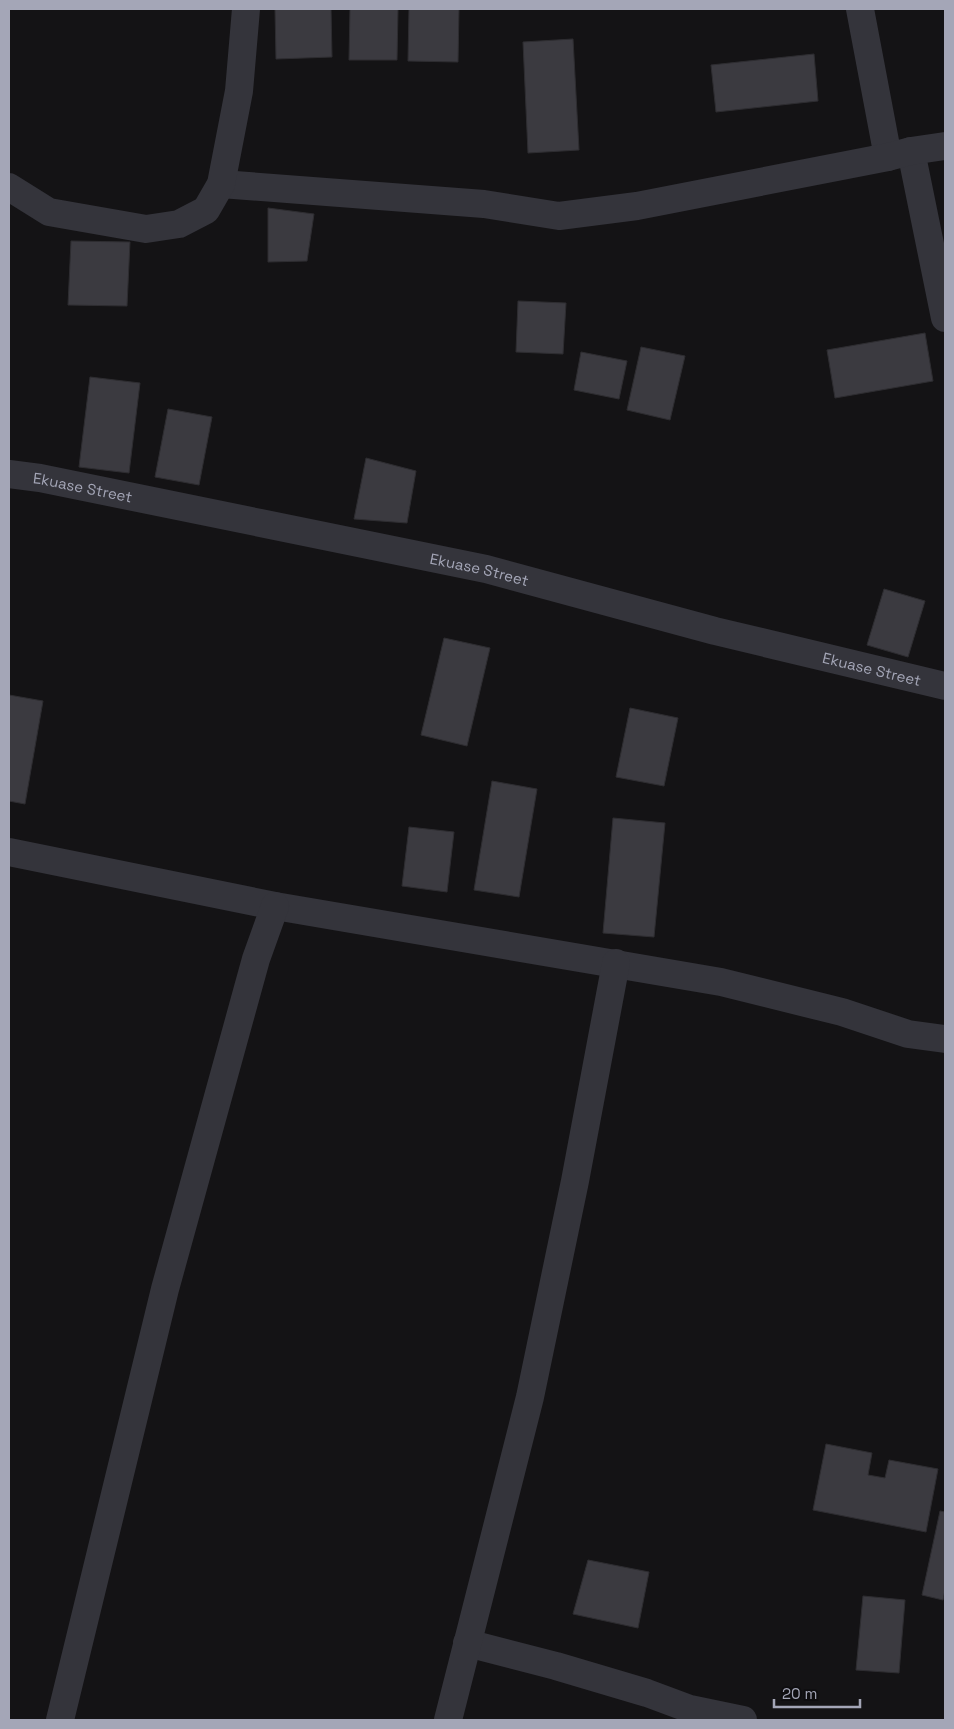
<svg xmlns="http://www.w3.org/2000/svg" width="954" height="1729" viewBox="0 0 954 1729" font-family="'Space Grotesk',sans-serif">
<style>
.building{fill:#3b3a40;stroke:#2e2d31}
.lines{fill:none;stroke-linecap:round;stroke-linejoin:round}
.street{stroke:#34343b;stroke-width:28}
.labels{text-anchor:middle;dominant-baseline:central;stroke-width:4.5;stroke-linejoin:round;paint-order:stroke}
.street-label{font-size:15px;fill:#a4a6b7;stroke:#0f0e10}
</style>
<rect width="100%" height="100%" fill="#141315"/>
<path class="building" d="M 275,9 L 331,9 L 332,57 L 276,59 Z
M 350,9 L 398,9 L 397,60 L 349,60 Z
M 409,9 L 459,9 L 458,62 L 408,61 Z
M 573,39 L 579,150 L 528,153 L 523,42 Z
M 814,54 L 818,101 L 716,112 L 711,65 Z
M 268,208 L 314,214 L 307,261 L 268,262 Z
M 71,241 L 130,242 L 127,306 L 68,305 Z
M 518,301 L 566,303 L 563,354 L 516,352 Z
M 925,333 L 933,381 L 835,398 L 827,350 Z
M 641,347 L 685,356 L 670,420 L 627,410 Z
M 581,352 L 627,361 L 619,399 L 574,390 Z
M 90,377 L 140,383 L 129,473 L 79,467 Z
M 168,409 L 212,417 L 199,485 L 155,477 Z
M 366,458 L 416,471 L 407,523 L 354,519 Z
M 884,589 L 925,601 L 908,657 L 867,645 Z
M 444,638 L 490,648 L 467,746 L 421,735 Z
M 9,695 L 43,701 L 25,804 L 9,801 Z
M 630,708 L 678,718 L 664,786 L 616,777 Z
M 492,781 L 537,789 L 519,897 L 474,890 Z
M 613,818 L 665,823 L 654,937 L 603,933 Z
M 409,827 L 454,832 L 447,892 L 402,886 Z
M 826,1444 L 872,1453 L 868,1475 L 885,1478 L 889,1460 L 938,1469 L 926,1532 L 813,1510 Z
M 940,1511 L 945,1512 L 945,1590 L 943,1600 L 922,1595 Z
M 588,1560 L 649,1572 L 638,1628 L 573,1614 Z
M 863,1596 L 905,1600 L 899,1673 L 856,1670 Z"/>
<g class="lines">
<g class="street">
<path d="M 860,9 L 888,157"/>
<path d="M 911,151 L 945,318"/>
<path d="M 221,184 L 484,204 L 559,216 L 637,206 L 888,157 L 911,151 L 945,146"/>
<path d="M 9,187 L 49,212 L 146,229 L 179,224 L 206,210 L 221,184 L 239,91 L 246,9"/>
<path id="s1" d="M 9,474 L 40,478 L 486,569 L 715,631 L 945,686"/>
<path d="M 9,852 L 275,906 L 721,982 L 842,1012 L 908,1034 L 945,1039"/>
<path d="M 467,1643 L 556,1666 L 647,1693 L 690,1709 L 743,1720"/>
<path d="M 60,1720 L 165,1289 L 256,959 L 275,906"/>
<path d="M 448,1720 L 530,1397 L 575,1181 L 616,963"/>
</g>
</g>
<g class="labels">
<g class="street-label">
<text stroke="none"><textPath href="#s1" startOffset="75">Ekuase Street</textPath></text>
<text stroke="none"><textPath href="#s1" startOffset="480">Ekuase Street</textPath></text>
<text stroke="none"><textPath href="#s1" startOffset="885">Ekuase Street</textPath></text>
</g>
</g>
<rect width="954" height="1729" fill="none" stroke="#a4a6b7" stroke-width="20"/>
<path d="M774 1699v8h86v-8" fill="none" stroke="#a4a6b7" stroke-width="2.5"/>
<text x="782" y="1699" font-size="15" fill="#a4a6b7" stroke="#0f0e10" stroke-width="4" paint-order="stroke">20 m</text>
</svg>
